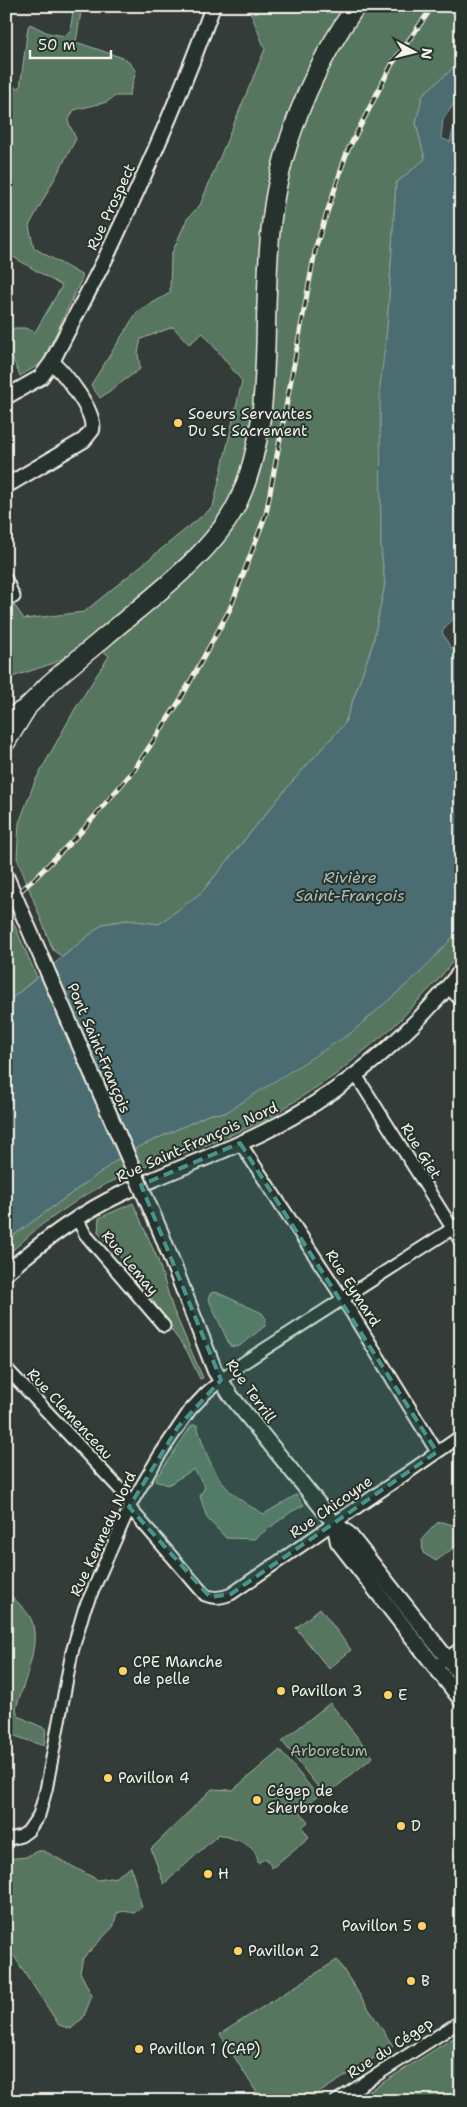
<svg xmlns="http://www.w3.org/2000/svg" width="467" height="2107" viewBox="0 0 467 2107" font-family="'Shantell Sans',sans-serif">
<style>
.green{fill:#56765e;stroke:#a5b4a3}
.water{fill:#4b6d72;stroke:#8fa2a1}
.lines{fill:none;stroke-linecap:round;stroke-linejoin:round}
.minor-casing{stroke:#f4f1e8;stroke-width:15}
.tertiary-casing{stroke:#f4f1e8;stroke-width:18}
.primary-casing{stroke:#f4f1e8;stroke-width:21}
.minor{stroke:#26332d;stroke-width:11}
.tertiary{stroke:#26332d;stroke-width:14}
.primary{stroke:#26332d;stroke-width:18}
.rail-casing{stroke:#f4f1e8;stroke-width:5}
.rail{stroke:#26332d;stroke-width:3;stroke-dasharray:9;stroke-linecap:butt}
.tertiary-bridge-casing{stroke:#f4f1e8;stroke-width:18;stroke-linecap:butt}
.tertiary-bridge{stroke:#26332d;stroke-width:14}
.marked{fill:#48958c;fill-opacity:0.2;stroke:#48958c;stroke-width:4;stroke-dasharray:10 6;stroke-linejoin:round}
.poi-dot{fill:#ffd166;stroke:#26332d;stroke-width:2}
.labels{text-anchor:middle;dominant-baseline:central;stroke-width:4;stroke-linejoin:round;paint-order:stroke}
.street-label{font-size:15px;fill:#f4f1e8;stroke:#26332d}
.poi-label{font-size:15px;fill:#f4f1e8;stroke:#26332d;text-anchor:start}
.park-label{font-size:15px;fill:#adbaaa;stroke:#26332d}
.water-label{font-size:16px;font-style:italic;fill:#b0bcb9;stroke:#26332d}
</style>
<rect width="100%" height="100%" fill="#333c39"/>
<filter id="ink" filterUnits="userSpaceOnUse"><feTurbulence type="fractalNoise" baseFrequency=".02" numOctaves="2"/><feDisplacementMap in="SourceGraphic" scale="10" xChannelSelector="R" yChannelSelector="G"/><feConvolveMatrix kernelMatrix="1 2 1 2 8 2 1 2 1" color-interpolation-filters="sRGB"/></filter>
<g filter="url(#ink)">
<path class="green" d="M 74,6 L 82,6 L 76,42 L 126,59 L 136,71 L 129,96 L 115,96 L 107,102 L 74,110 L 68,121 L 76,139 L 29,226 L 34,248 L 83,276 L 42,363 L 20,376 C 14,361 3,343 14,328 L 25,328 L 35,332 L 62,286 L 10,255 L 6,260 L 6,86 L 20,88 L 28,27 L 30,24 L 48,33 L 64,36 L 70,31 Z
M 248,6 L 461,6 L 461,58 L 448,73 L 423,94 L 416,123 L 425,159 L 396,183 L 387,329 L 381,387 L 381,547 L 385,584 L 373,643 L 345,723 L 291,783 L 202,892 L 159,924 L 127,920 L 103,924 L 62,957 L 53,950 L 17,858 L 19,823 L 35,781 L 75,709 L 109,656 L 93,642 L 54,663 L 6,679 L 6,602 L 15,606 L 24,619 L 84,612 L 213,507 L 242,381 L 203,333 L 189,344 L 173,327 L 141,339 L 138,353 L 140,369 L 100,398 L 91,385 L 137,312 L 170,293 L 171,255 L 187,219 L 200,205 L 265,49 Z
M 6,906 L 37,977 L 6,1003 Z
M 461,928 L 461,951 L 438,980 L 394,1026 L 335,1075 L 266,1120 L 214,1142 L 152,1164 L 106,1184 L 82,1197 L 40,1226 L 6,1256 L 6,1241 L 128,1152 L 210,1114 L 225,1113 L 459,932 Z
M 133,1203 L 158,1260 L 173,1309 L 203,1378 L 200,1379 L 187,1351 L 172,1331 L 165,1318 L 138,1278 L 98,1232 L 99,1218 Z
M 216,1292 L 262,1313 L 266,1319 L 265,1326 L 238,1347 L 230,1346 L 208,1298 L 211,1293 Z
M 192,1425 L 197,1425 C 205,1451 214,1480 237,1497 C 245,1504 255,1509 264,1514 L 296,1495 L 304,1505 L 291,1512 L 254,1539 L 226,1538 L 207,1518 L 200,1496 L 205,1487 L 194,1469 L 168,1485 L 155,1480 Z
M 443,1522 L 456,1526 L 461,1523 L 461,1542 L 436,1561 L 423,1553 L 422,1539 L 437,1523 Z
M 6,1591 C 14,1599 25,1608 30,1617 C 43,1641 23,1683 16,1709 L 18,1716 L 46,1729 L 44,1746 L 12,1735 L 6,1738 Z
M 320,1608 L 351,1650 L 329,1669 L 296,1628 Z
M 330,1703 L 373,1757 L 325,1796 L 282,1741 Z
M 280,1750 L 318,1796 L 299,1810 L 308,1822 L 302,1827 L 309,1837 L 272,1868 L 266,1858 L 258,1863 C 257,1843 235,1840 219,1834 L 164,1884 L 151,1849 L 212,1789 L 233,1790 Z
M 37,1851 L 44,1851 L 98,1880 L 116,1877 L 131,1867 L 142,1907 L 134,1913 L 124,1911 L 117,1913 L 113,1927 L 83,1958 L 80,1972 L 92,1996 L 83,2018 L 71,2029 L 59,2025 L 6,1944 L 6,1859 L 26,1857 Z
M 337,1960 L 393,2046 L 306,2101 L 262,2101 L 220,2034 Z
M 461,2033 L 461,2101 L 354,2101 Z"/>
<path class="water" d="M 461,58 L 461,93 L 443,120 L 441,138 L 450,142 L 455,122 L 461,115 L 461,396 L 455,439 L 461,479 L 461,616 L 457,616 L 446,626 L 442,632 L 450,647 L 455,650 L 461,644 L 461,928 L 422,971 L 351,1033 L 225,1113 L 210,1114 L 128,1152 L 6,1241 L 6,1003 L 103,924 L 127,920 L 159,924 L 202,892 L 291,783 L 345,723 L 373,643 L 385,584 L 381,548 L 380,387 L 387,329 L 396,183 L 425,159 L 416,123 L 423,94 L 448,73 Z"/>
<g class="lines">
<g class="minor-casing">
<path id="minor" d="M 6,579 L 14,597
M 448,987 L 461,1001
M 356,1075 L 461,1242
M 240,1143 L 343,1299 L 437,1452
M 77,1218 L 85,1234 L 164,1326
M 6,1368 L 132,1502
M 129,1507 L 205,1595 C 214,1599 222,1598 231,1594 L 461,1436
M 435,1667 L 461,1648
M 6,1840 L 21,1836 L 28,1831 L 39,1815 L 46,1790 L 72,1652 L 84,1610 L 132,1502 L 159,1456 L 190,1410 L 207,1392 L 243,1363 L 461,1223
M 336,2101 L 461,2021"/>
</g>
<g class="tertiary-casing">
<path id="tertiary" d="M 6,397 L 41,377 L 52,362 C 70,325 91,288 109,251 C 147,171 183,90 213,6
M 6,486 L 84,440 L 92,430 C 96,412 65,374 52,362
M 161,1233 L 215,1371 L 231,1396 L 334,1523 L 349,1534 L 461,1676
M 6,1273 C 41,1242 78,1214 121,1194 C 170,1170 222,1154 270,1129 C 344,1091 409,1036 461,971
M 334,1523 L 338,1542 L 461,1700"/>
</g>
<g class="primary-casing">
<path id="primary" d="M 6,719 C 13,715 22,712 28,706 C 35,700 41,692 48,685 C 67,668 87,652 106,636 C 149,599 213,554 238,502 C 269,435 264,362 267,291 C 268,255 270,217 278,182 C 292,118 319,59 356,6
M 6,742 L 27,708"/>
</g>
<use href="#minor" class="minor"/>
<use href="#tertiary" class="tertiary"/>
<use href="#primary" class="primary"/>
<g class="rail-casing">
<path id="rail" d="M 6,904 L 35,878 L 81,832 L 134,770 L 179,702 L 230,609 L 266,514 L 316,246 L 347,152 L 392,64 L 433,6"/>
</g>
<use href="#rail" class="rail"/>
<g class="tertiary-bridge-casing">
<path id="tertiary-bridge" d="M 6,876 L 161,1233"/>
</g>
<use href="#tertiary-bridge" class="tertiary-bridge"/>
</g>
</g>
<path class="marked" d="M 240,1143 L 437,1452 L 231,1594 L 210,1597 L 129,1507 L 178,1427 L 221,1380 L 141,1185 Z"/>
<g class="poi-dot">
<circle cx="178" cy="423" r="5"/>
<circle cx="123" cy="1671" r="5"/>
<circle cx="281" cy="1691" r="5"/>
<circle cx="388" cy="1695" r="5"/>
<circle cx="108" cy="1778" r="5"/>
<circle cx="257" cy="1800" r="5"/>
<circle cx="401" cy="1826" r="5"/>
<circle cx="208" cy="1874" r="5"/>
<circle cx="422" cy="1926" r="5"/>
<circle cx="238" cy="1951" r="5"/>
<circle cx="411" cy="1981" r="5"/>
<circle cx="139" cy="2049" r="5"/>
</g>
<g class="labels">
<g class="street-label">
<text transform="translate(111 207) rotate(-65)">Rue Prospect</text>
<text transform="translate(99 1048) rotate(67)">Pont Saint-François</text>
<text transform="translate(197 1142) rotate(-24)">Rue Saint-François Nord</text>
<text transform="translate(421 1151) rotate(58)">Rue Giet</text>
<text transform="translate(130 1263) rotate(50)">Rue Lemay</text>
<text transform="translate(353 1288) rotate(57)">Rue Eymard</text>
<text transform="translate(251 1391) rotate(54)">Rue Terrill</text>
<text transform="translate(70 1414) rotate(47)">Rue Clemenceau</text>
<text transform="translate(331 1507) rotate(-35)">Rue Chicoyne</text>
<text transform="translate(103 1534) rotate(-65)">Rue Kennedy Nord</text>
<text transform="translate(390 2048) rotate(-33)">Rue du Cégep</text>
</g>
<g class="poi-label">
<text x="188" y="414">Soeurs Servantes<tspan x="188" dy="17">Du St Sacrement</tspan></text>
<text x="133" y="1662">CPE Manche<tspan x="133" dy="17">de pelle</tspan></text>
<text x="291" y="1691">Pavillon 3</text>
<text x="398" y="1695">E</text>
<text x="118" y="1778">Pavillon 4</text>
<text x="267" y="1791">Cégep de<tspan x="267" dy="17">Sherbrooke</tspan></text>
<text x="411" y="1826">D</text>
<text x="218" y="1874">H</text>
<text x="412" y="1926" text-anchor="end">Pavillon 5</text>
<text x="248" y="1951">Pavillon 2</text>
<text x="421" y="1981">B</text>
<text x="149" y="2049">Pavillon 1 (CAP)</text>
</g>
<g class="park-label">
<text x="329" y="1751">Arboretum</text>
</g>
<g class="water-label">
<text x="350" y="877">Rivière<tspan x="350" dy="18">Saint-François</tspan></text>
</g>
</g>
<rect width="467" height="2107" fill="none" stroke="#26332d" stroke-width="25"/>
<rect x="12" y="12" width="442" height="2082" fill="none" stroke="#f4f1e8" stroke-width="2" filter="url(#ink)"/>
<g transform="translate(414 52) rotate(97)" stroke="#26332d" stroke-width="4" paint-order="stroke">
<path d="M0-4L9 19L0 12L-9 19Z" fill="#f4f1e8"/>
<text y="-8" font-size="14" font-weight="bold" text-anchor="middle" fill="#f4f1e8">N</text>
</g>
<path d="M30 50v8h81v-8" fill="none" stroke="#f4f1e8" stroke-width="2.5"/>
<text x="38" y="50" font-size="15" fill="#f4f1e8" stroke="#26332d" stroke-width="4" paint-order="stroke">50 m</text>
</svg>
